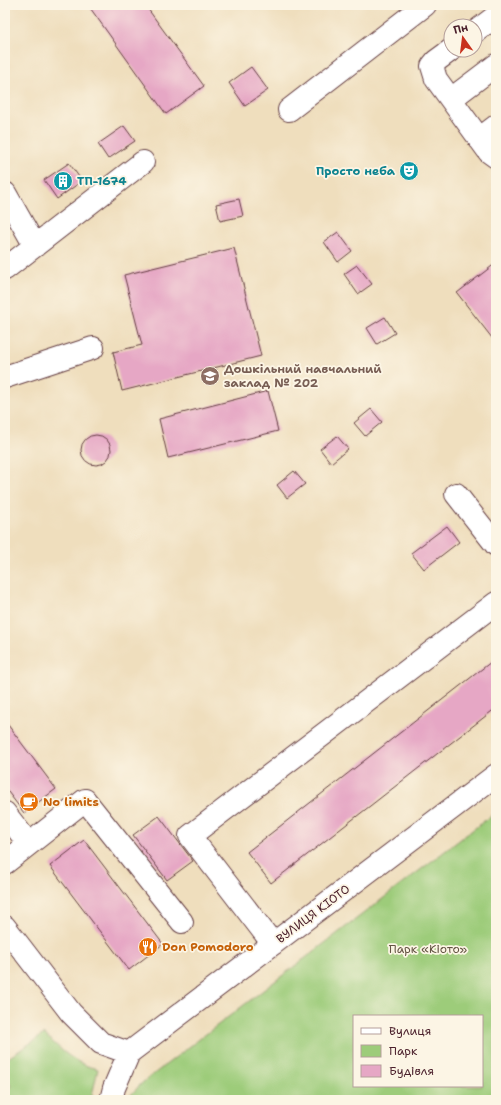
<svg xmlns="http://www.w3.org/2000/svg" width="501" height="1105" viewBox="0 0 501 1105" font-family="'Shantell Sans',sans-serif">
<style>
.green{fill:#9dcc7a;stroke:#747652;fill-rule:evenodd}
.building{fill:#e6a7c5}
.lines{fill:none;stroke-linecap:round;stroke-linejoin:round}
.minor-casing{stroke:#633c41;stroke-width:24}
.minor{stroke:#fff;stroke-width:22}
.labels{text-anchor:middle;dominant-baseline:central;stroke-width:3.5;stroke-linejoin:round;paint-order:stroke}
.culture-label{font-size:12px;font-weight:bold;fill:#0d838f;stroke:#fcf5e5;text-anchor:end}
.education-label{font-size:12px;font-weight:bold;fill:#785e54;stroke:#fcf5e5;text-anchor:start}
.food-label{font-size:12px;font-weight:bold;fill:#c56008;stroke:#fcf5e5;text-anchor:start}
.street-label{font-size:12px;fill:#4a1f2b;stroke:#fcf5e5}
.park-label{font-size:12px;fill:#635343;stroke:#fcf5e5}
</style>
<rect width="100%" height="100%" fill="#fcf5e5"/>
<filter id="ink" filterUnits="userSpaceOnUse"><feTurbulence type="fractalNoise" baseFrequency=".025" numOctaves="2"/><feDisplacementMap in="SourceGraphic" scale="8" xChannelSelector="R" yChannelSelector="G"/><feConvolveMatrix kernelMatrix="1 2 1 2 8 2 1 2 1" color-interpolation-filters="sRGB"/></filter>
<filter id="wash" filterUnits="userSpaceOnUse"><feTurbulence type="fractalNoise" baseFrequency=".012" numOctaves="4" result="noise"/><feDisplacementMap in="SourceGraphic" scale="16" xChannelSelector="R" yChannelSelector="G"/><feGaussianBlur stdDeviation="0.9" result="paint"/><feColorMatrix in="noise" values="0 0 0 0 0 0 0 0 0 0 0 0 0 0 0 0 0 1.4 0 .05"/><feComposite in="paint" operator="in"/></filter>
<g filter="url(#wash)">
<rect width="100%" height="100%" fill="#efdebd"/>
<path class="green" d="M 496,812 L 496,1100 L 126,1100 L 142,1083 ZM 354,1016 L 482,1016 L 482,1086 L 354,1086 Z
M 44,1034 C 61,1049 75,1065 98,1069 L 91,1100 L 5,1100 L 5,1091 L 11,1086 L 5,1077 L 5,1060 Z"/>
<g id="blocks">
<path class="building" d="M 88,5 L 145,5 L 204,86 L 166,114 Z
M 251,67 L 268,90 L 245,106 L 229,83 Z
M 124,126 L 135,141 L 108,159 L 98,144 Z
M 69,163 L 82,181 L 57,199 L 44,180 Z
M 239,199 L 243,216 L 220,221 L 216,204 Z
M 338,232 L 352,251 L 338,262 L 324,242 Z
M 234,248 L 261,356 L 122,391 L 113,352 L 142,345 L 124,275 Z
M 496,263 L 496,343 L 457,293 Z
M 357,265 L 372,284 L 358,294 L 344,274 Z
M 385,317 L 395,333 L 377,344 L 367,328 Z
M 268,391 L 278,431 L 168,458 L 159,419 Z
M 371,409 L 382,422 L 365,436 L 354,423 Z
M81 450a15 15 0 1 1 30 0a15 15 0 1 1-30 0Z
M 337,436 L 348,449 L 331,463 L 320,449 Z
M 294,471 L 305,484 L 287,498 L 277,485 Z
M 447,526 L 459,542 L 424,569 L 411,553 Z
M 496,658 L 496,708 L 271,883 L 247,852 Z
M 5,721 L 56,789 L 24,813 L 5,788 Z
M 159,816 L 193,861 L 167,880 L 133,835 Z
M 84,840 L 163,944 L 129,970 L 50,866 Z"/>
</g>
</g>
<g filter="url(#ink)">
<use href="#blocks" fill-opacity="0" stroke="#633c41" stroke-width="1"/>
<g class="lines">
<g class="minor-casing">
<path id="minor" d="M 475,32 L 496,16
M 451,50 L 436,61 L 432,66 L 436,79 L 489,152 L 496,157
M 451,99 L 496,65
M 289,110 L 425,5
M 479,139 L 496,126
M 5,193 L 35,246
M 5,269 L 143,162
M 5,377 L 93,348
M 456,494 L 496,545
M 5,813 L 29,844
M 5,863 L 85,800 L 182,922
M 5,927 L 71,1013 L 101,1043 L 129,1053
M 273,944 L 190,836 L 496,603
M 111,1100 L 114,1088 L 129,1053 L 134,1049 L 496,775"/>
</g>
<use href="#minor" class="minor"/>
</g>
</g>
<defs>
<g id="theatre-disc" transform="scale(1)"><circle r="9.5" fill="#0f9aa8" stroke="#fcf5e5"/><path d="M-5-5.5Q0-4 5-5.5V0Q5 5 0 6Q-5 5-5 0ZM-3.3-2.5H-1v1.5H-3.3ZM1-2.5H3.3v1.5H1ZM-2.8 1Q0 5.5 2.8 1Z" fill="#fff"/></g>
<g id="building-disc" transform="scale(1)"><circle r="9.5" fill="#0f9aa8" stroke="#fcf5e5"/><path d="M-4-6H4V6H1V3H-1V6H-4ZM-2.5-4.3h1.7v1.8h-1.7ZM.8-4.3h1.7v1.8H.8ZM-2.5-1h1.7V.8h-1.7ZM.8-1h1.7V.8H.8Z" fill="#fff"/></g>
<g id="school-disc" transform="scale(1)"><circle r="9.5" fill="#8d6e63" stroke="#fcf5e5"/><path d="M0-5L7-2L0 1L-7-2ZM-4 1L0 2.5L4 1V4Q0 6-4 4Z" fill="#fff"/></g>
<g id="cafe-disc" transform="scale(1)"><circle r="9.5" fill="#e8710a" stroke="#fcf5e5"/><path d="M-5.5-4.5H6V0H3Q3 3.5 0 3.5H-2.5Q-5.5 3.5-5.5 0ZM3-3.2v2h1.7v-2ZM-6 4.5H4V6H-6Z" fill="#fff"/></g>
<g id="restaurant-disc" transform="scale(1)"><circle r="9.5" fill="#e8710a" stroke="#fcf5e5"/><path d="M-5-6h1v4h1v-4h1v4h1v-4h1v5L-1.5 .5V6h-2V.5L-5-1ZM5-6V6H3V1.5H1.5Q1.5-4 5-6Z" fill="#fff"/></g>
</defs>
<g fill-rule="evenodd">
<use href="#theatre-disc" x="409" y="171"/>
<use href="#building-disc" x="63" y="181"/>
<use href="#school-disc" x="210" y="376"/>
<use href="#cafe-disc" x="29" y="802"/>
<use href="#restaurant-disc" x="148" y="947"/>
</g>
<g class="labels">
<g class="culture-label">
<text x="395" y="171">Просто неба</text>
<text x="77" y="181" text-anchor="start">ТП-1674</text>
</g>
<g class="education-label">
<text x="224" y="369">Дошкільний навчальний<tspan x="224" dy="14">заклад № 202</tspan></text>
</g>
<g class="food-label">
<text x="43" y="802">No limits</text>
<text x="162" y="947">Don Pomodoro</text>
</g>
<g class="street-label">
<text transform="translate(313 914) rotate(-37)">ВУЛИЦЯ КІОТО</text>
</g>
<g class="park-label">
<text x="428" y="949">Парк «Кіото»</text>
</g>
</g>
<rect width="501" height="1105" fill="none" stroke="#fcf5e5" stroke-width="20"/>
<rect x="353" y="1015" width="130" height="72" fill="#fcf5e5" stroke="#b59f9b"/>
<rect x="361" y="1028" width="20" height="6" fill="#ffffff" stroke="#b59f9b"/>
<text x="389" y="1035" font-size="12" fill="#4a1f2b">Вулиця</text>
<rect x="361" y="1045" width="20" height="12" fill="#9dcc7a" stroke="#b59f9b"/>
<text x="389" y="1055" font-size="12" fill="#4a1f2b">Парк</text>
<rect x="361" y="1065" width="20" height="12" fill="#e6a7c5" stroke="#b59f9b"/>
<text x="389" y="1075" font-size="12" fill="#4a1f2b">Будівля</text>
<g transform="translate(463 38) rotate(346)"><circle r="19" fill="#fcf5e5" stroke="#b59f9b"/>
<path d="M0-3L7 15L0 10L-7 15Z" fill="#c8321e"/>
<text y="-6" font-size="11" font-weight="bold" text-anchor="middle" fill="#4a1f2b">Пн</text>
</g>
</svg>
